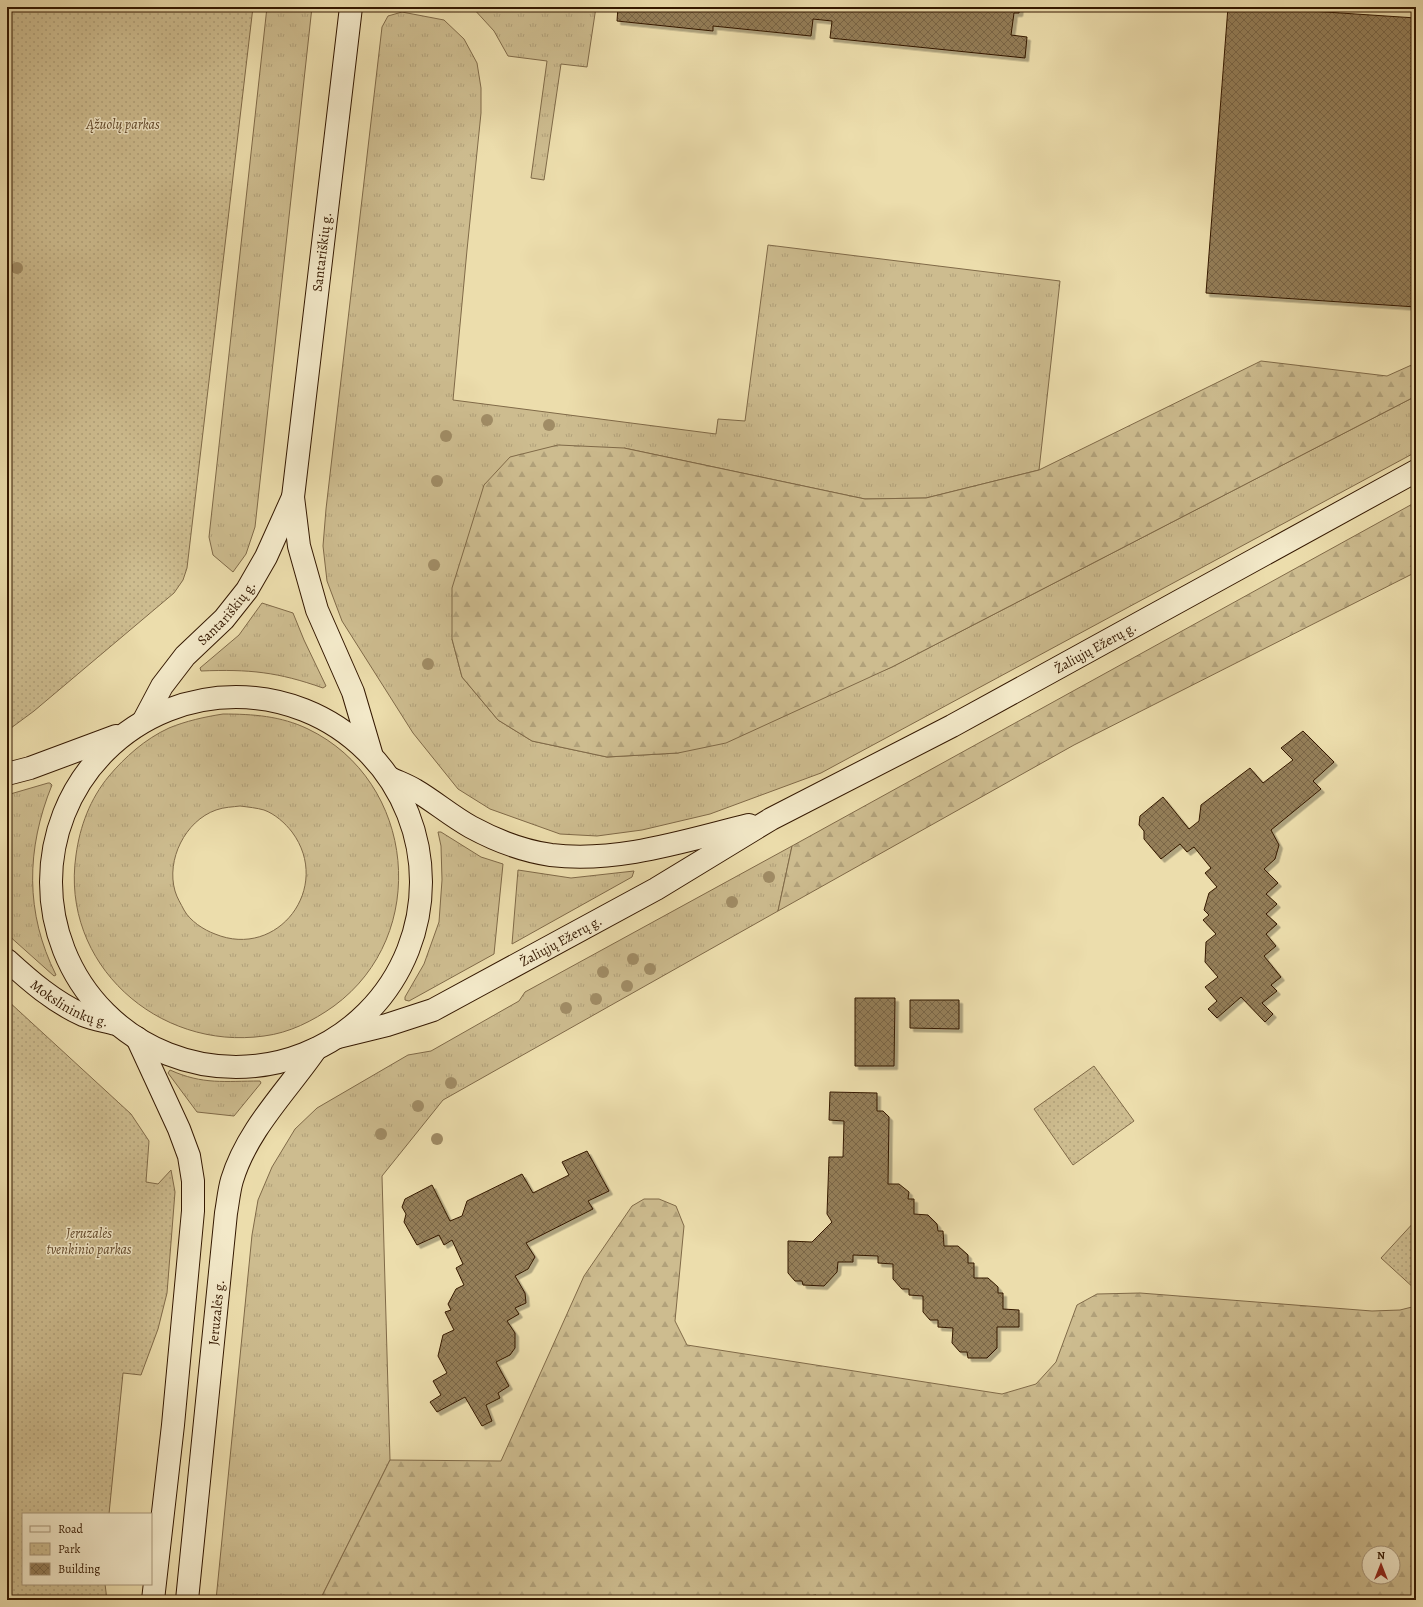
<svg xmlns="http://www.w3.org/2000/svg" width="1423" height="1607" viewBox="0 0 1423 1607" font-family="Alegreya,serif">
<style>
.grass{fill:url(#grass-tufts);stroke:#806a48;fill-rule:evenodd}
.forest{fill:url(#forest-firs);stroke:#806a48;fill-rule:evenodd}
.park{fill:url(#park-dots);stroke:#806a48}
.water{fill:url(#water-ripples);stroke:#7d6644}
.building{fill:url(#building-cross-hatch);stroke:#341800;filter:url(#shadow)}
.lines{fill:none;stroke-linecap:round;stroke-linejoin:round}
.secondary-casing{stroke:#341800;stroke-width:24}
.secondary{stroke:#f3e9c9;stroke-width:22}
.tree{fill:#a08c65}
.labels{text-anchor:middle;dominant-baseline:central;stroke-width:3;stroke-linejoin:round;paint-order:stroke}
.park-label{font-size:14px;font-style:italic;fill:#62492b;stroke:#f3e9c9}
.street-label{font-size:14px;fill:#341800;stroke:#f3e9c9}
</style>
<defs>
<pattern id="grass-tufts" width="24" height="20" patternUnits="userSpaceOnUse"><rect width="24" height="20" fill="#cdbc8f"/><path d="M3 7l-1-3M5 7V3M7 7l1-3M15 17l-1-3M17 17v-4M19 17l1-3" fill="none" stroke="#b1a17a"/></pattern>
<pattern id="forest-firs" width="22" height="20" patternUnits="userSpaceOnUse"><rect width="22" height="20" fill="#cdbc8f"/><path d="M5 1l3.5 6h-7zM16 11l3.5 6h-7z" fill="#b1a17a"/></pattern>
<pattern id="park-dots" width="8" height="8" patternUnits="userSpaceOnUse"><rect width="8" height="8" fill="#cdbc8f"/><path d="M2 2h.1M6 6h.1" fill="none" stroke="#b1a17a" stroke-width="1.8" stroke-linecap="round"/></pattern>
<pattern id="water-ripples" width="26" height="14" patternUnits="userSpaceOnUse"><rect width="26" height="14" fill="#ad9a72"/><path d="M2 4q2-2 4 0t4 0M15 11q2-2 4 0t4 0" fill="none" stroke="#8e7d5b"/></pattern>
<pattern id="building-cross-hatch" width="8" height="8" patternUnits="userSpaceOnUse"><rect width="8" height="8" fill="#947e59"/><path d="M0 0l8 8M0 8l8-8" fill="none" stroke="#7a6647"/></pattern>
<filter id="shadow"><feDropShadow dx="3.5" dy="3.5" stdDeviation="0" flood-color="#0004"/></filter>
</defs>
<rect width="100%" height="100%" fill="#ecddac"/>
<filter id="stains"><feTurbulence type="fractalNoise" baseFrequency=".005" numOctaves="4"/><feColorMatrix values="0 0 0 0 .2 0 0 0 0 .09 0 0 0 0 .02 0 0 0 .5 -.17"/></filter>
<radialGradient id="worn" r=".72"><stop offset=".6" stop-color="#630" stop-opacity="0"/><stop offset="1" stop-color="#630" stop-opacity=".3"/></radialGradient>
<path class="grass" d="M 267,7 L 312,7 L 255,527 L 246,554 L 233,572 L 213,555 L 209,537 Z
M 472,7 L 596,7 L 587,67 L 561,64 L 544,180 L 531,178 L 547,61 L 508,56 L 494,31 Z
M 402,12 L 444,20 L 464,39 L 477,63 L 481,88 L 481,113 L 467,250 L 453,400 L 716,434 L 718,419 L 745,421 L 768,245 L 1060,281 L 1039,470 L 926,498 L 865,499 L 624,448 L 452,639 L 462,677 L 498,720 L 532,741 L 607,757 L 678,753 L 892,667 L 1416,396 L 1416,452 L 821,773 L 710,814 L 642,830 L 597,836 L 560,834 L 490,809 L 458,789 L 413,733 L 342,621 L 327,581 L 323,546 L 326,509 L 382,27 L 388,16 Z
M 262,603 L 293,613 L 304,640 L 326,686 L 323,688 C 278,672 249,669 201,671 L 200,668 L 239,635 Z
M 223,714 C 253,714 281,716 308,729 C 416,781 431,935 334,1006 C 313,1021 289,1033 264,1036 C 158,1051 60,964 76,855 C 80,826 90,799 109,776 C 125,757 145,739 169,728 C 186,721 204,717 223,714 ZM 240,806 C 248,807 257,808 264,810 C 275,814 285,823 292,832 C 333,887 278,960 215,934 C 204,930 190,921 184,910 C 181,904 177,898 175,891 C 166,860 185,821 216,810 C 224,807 233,807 240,806 Z
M 48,783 L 50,783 L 52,785 C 26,849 25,913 56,975 L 54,976 L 7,934 L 7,795 Z
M 438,832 L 441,832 L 481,857 L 503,864 L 494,954 L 409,1001 L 405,1000 L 405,997 L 424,964 L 439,922 L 442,880 L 441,846 Z
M 792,846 L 778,911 L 443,1100 L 382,1176 L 390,1460 L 320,1600 L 216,1600 L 252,1235 L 258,1200 L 272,1167 L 295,1129 L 317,1108 L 408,1055 L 431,1051 L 519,1001 L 525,992 Z
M 518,870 L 571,878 L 634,871 L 632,877 L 512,944 Z
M 170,1070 C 203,1085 225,1081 260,1081 L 261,1083 L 234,1116 L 197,1112 L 168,1073 Z"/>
<path class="forest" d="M 1261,361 L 1387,376 L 1416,363 L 1416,396 L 892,667 L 726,743 L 678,753 L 607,757 L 532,741 L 498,720 L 462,677 L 452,639 L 452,588 L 484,485 L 510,457 L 558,445 L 624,448 L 865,499 L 926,498 L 1039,470 Z
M 1416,502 L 1416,572 L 1074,745 L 778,911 L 792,846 Z
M 644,1199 L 659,1199 L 676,1206 L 684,1226 L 675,1321 L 687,1345 L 1002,1394 L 1036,1384 L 1056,1362 L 1077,1305 L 1097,1294 L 1140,1293 L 1372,1311 L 1400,1310 L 1416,1306 L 1416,1600 L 821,1600 L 816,1595 L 781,1600 L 320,1600 L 390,1460 L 501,1461 L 584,1276 L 632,1206 ZM 1369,1553 L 1393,1553 L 1393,1577 L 1369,1577 Z"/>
<path class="park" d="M 7,7 L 253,7 L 187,568 L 183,580 L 174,593 L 34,711 L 11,728 L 7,729 Z
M 7,1000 L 131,1114 L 149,1141 L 146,1182 L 158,1184 L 171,1170 L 175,1192 L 167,1293 L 158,1329 L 141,1375 L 123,1373 L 109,1514 L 23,1514 L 23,1584 L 105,1584 L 107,1600 L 7,1600 Z
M 1094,1066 L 1134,1121 L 1073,1165 L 1034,1109 Z
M 1416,1220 L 1416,1290 L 1381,1258 Z"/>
<path class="water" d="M 816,1595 L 821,1600 L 781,1600 Z"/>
<path class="building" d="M 618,7 L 1020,7 L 1019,13 L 1014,13 L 1011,35 L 1027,37 L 1025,58 L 830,38 L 832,21 L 813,19 L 811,36 L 713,26 L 713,31 L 617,21 Z
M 1228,7 L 1250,7 L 1416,18 L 1416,307 L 1206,293 Z
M 1303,731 L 1334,762 L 1313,781 L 1321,789 L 1271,830 L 1279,845 L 1275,859 L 1264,869 L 1278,883 L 1266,894 L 1277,904 L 1266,914 L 1277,924 L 1266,934 L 1276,946 L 1264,956 L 1281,977 L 1271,985 L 1277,991 L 1262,1003 L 1273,1014 L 1265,1022 L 1241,997 L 1217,1018 L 1208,1009 L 1217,1001 L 1205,987 L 1218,977 L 1205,962 L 1206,942 L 1216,934 L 1203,920 L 1209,915 L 1204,910 L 1209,893 L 1217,887 L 1205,873 L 1211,868 L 1194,847 L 1187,852 L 1180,844 L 1161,859 L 1144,839 L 1144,831 L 1139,825 L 1140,816 L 1163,797 L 1189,829 L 1199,821 L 1201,805 L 1250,768 L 1263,783 L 1293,760 L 1281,748 Z
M 855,998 L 895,998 L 894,1066 L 855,1066 Z
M 910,1000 L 959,1000 L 959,1029 L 910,1028 Z
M 830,1092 L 877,1093 L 877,1111 L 883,1111 L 889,1117 L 888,1184 L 899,1184 L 909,1192 L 908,1199 L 914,1199 L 914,1214 L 928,1215 L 937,1224 L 938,1231 L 943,1231 L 944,1246 L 958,1246 L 968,1255 L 968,1263 L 974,1263 L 974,1278 L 988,1278 L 998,1287 L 998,1293 L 1003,1293 L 1003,1309 L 1019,1310 L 1019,1327 L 997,1327 L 997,1348 L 987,1358 L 968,1358 L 967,1352 L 960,1352 L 952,1343 L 953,1328 L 938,1327 L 938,1320 L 930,1320 L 923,1312 L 923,1296 L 909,1295 L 909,1289 L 902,1289 L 893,1279 L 893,1264 L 878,1263 L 878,1256 L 853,1255 L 853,1262 L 838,1262 L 837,1272 L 824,1286 L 803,1285 L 802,1281 L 795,1281 L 788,1273 L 788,1241 L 812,1242 L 832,1222 L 827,1214 L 829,1157 L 843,1157 L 844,1121 L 829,1120 Z
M 587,1151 L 609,1191 L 588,1201 L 593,1209 L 526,1243 L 535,1257 L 528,1269 L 515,1276 L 525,1293 L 526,1303 L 515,1308 L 519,1314 L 507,1321 L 515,1333 L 515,1348 L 510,1355 L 496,1362 L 509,1386 L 498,1393 L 500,1398 L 486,1405 L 492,1421 L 482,1426 L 465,1397 L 437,1412 L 430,1402 L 441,1395 L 433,1381 L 447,1373 L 438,1356 L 443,1335 L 454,1330 L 445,1312 L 451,1310 L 448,1304 L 456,1289 L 464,1285 L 456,1268 L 463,1264 L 452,1240 L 444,1245 L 439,1235 L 417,1245 L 404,1222 L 406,1214 L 402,1207 L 405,1199 L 432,1185 L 450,1221 L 462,1216 L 467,1201 L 522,1174 L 533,1193 L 569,1175 L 562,1162 Z"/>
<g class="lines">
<g class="secondary-casing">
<g id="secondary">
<path d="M 351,7 L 293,497 L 299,546 L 317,610 L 353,692 L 371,753"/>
<circle cx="236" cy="882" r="185"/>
<path id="s1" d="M 144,720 L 162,686 L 185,656 L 224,619 L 247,590 L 266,557 L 293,497"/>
<path d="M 7,774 L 30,768 L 116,736"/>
<path d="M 390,778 C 398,782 407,785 415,790 C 434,801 451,816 471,827 C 495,840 523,851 551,855 C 618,863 684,841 749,825"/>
<path id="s2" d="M 7,960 C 30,981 54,1002 83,1015 C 93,1019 105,1021 116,1024"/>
<path id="s3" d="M 338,1037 L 387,1025 L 433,1010 L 656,889 L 771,819 L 952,726 L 1416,471"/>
<path d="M 137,1038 L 179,1129 L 189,1156 L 193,1181 L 193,1211 L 173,1425 L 153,1600"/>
<path id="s4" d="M 187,1600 L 226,1213 C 228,1202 229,1190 232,1180 C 247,1130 287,1091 316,1049"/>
</g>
</g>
<use href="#secondary" class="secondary"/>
</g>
<g class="tree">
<circle cx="17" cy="268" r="6"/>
<circle cx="487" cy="420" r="6"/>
<circle cx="549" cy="425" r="6"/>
<circle cx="446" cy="436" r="6"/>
<circle cx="437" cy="481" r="6"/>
<circle cx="434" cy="565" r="6"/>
<circle cx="428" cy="664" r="6"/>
<circle cx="769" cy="877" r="6"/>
<circle cx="732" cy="902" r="6"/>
<circle cx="633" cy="959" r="6"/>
<circle cx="650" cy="969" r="6"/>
<circle cx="603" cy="972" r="6"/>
<circle cx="627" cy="986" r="6"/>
<circle cx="596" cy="999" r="6"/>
<circle cx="566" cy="1008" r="6"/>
<circle cx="451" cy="1083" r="6"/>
<circle cx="418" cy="1106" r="6"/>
<circle cx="381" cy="1134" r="6"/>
<circle cx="437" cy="1139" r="6"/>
</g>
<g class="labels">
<g class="park-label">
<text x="123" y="124">Ąžuolų parkas</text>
<text x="89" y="1233">Jeruzalės<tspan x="89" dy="16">tvenkinio parkas</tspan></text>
</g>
<g class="street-label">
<text transform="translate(322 252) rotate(-83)">Santariškių g.</text>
<text stroke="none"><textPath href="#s1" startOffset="136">Santariškių g.</textPath></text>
<text stroke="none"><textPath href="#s3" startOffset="854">Žaliųjų Ežerų g.</textPath></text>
<text stroke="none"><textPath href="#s3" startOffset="244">Žaliųjų Ežerų g.</textPath></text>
<text stroke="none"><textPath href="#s2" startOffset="77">Mokslininkų g.</textPath></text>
<text stroke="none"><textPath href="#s4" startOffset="289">Jeruzalės g.</textPath></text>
</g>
</g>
<rect width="1423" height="1607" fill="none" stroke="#ecddac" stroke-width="24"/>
<rect x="8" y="8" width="1407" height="1591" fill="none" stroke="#341800" stroke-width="2"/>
<rect x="12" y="12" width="1399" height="1583" fill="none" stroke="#341800"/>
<rect x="22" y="1513" width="130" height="72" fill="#f3e9c9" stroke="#a79579"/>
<rect x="30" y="1526" width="20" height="6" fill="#f3e9c9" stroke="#a79579"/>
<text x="58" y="1533" font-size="12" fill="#341800">Road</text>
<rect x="30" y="1543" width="20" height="12" fill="url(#park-dots)" stroke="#a79579"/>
<text x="58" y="1553" font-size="12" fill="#341800">Park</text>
<rect x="30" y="1563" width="20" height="12" fill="url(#building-cross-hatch)" stroke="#a79579"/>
<text x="58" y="1573" font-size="12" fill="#341800">Building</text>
<g transform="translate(1381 1565)"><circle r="19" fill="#f3e9c9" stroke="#a79579"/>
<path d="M0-3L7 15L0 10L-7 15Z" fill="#8f2418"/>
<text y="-6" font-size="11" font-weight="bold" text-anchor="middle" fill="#341800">N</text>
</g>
<rect width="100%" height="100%" filter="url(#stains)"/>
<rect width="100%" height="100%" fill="url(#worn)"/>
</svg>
